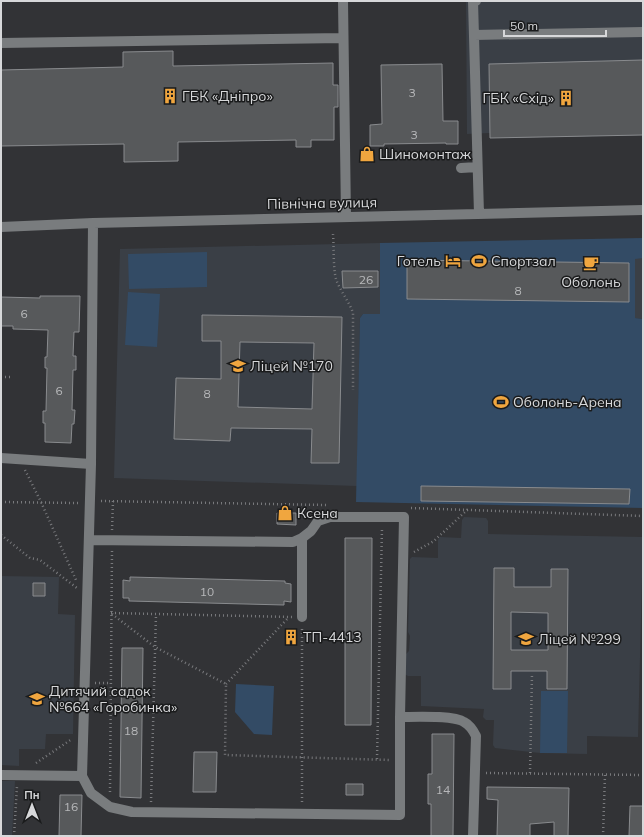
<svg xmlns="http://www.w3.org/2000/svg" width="644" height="837" viewBox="0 0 644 837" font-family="Mulish,sans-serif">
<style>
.built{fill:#3a3f46}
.green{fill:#334b65}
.building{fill:#57595b;stroke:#898b8e;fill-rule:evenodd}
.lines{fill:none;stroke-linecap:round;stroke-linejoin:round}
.path{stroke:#797a7d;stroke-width:2.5;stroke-dasharray:1 3;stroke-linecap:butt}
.minor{stroke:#797c7e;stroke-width:10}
.labels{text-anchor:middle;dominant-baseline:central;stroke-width:3;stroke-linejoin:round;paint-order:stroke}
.number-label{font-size:12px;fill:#b7b8ba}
.poi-label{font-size:14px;fill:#d7d8da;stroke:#1a1b1c;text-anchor:start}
.street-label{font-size:14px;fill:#d7d8da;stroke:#1a1b1c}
</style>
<rect width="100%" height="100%" fill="#323336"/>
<path class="built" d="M 466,1 L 643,1 L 643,135 L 491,138 L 490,133 L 467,134 Z
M 380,243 L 380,314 L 363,314 L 360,318 L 357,486 L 114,478 L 120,249 Z
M 635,258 L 643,258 L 643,319 L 635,318 Z
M 464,517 L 486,518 L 488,521 L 488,534 L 643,537 L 638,737 L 587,736 L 587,754 L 540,753 L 495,748 L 493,745 L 494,720 L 486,720 L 483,717 L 484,709 L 421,706 L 421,676 L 408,676 L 404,674 L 404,656 L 409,651 L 410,636 L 408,632 L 410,559 L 412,557 L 438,558 L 438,540 L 440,537 L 461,538 L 462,520 Z
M 1,576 L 59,577 L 58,614 L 75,615 L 73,734 L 46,734 L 45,749 L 19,749 L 19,766 L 1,765 Z
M 1,781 L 15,781 L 12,836 L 1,836 Z"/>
<path class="green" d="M 643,238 L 643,258 L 635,259 L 635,318 L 643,319 L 643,508 L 356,502 L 360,318 L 363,314 L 380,314 L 380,243 Z
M 207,252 L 207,287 L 129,289 L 128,254 Z
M 128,292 L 160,294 L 157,347 L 125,345 Z
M 236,684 L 274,686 L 272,735 L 254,734 L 235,712 Z
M 541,691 L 568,691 L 567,753 L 540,753 Z"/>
<path class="building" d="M 173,51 L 173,66 L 333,63 L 333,85 L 338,85 L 338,107 L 334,107 L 334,140 L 311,140 L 311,147 L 296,147 L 296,140 L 178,142 L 178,161 L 124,162 L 124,144 L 1,146 L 1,70 L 123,67 L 123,52 Z
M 643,60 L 643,135 L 490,138 L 489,64 Z
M 442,64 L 443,121 L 458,121 L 458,144 L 446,144 L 446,143 L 384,144 L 384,146 L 370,146 L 370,125 L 382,124 L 381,65 Z
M 407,260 L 629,263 L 629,302 L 407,299 Z
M 342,271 L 378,271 L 378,287 L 343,288 Z
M 40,296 L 80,296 L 79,332 L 74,332 L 73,356 L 76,356 L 76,370 L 73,370 L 72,410 L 75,410 L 74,424 L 72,424 L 71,443 L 45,442 L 45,423 L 43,423 L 43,411 L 46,411 L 47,368 L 45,368 L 45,357 L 47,357 L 48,330 L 13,329 L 13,326 L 1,326 L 1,297 L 40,298 Z
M 202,315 L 342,317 L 339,463 L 311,463 L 312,429 L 231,428 L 230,441 L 174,439 L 176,378 L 221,379 L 221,341 L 202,341 ZM 240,342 L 314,343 L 312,409 L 238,407 Z
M 421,486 L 630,489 L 629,504 L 421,501 Z
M 277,513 L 296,513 L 296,525 L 277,524 Z
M 345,538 L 372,538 L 371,725 L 345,725 Z
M 494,568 L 514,568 L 514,587 L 551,587 L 551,569 L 568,569 L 567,689 L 547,689 L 547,671 L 511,671 L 511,689 L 493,689 ZM 511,612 L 548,613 L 548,650 L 511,650 Z
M 130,577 L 285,581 L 285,583 L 291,584 L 291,602 L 284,601 L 284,605 L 129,601 L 129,598 L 123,598 L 123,580 L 130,581 Z
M 33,583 L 45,583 L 45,596 L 33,596 Z
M 122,648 L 143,648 L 141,798 L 120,797 Z
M 432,734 L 454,734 L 453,836 L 431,836 L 431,804 L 428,804 L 428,774 L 432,774 Z
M 194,752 L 217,752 L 216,792 L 193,792 Z
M 346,784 L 363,784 L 363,795 L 346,795 Z
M 487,787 L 569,788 L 568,836 L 554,836 L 554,822 L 530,824 L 530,836 L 497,836 L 498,800 L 487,799 Z
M 60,795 L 82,795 L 81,836 L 59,836 Z
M 630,806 L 643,806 L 643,836 L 629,836 Z"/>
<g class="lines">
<path class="path" d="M 333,234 C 334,246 333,268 336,279 C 340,291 349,301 353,313 L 353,390
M 1,377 L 10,377
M 25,470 L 41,502 L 76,580
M 101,501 L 326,505
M 1,502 L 78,503
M 411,508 L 643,516
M 112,530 L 113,501
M 1,535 L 30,558 L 40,560 L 77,588
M 414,552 L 434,541 L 468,509
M 111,613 L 292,617
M 112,614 L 155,647 L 226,684 L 225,755 L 389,760
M 95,683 L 110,683
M 226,684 L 289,617
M 377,759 L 382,528
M 36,763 L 72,739
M 486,773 L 643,775
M 530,773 L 532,674
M 110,792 L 112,551
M 151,802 L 156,614
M 302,802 L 302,627
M 14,836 L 17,786
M 603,836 L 605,774"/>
<path class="minor" d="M 343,1 L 346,217
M 476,1 L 473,1 L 479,214
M 474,35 L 643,32
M 1,43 L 343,38
M 461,168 L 477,167
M 1,227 L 93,223 L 643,210
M 1,458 L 91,464
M 302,538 L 302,617
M 89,540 L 293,542 L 302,538 L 311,531 L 318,521 L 330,517 L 404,517 L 400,717 L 400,815 L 132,812 L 110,807 L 91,793 L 82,776 L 91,464 L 93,223
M 400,717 C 414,717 454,715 464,722 C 470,725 473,730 476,736 L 473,836
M 1,775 L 82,776"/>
</g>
<defs>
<g id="building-bare" transform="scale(1.2)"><path d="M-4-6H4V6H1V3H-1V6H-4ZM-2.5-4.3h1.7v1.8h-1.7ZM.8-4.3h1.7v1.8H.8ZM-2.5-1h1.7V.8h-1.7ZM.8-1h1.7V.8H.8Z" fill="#f0a63f" stroke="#1a1b1c" stroke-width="2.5" paint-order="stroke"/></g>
<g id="shop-bare" transform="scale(1.2)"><path d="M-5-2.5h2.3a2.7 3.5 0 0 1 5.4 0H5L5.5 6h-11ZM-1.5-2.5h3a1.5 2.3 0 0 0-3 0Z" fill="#f0a63f" stroke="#1a1b1c" stroke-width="2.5" paint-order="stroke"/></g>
<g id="hotel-bare" transform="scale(1.2)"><path d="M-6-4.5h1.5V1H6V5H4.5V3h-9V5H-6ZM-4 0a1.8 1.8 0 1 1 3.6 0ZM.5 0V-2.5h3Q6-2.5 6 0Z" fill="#f0a63f" stroke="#1a1b1c" stroke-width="2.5" paint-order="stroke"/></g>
<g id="stadium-bare" transform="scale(1.2)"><path d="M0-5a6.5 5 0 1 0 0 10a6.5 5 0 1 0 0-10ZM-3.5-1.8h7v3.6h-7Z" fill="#f0a63f" stroke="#1a1b1c" stroke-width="2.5" paint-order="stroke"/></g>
<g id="cafe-bare" transform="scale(1.2)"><path d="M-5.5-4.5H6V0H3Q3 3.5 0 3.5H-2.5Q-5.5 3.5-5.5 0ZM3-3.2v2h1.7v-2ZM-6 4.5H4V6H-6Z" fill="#f0a63f" stroke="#1a1b1c" stroke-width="2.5" paint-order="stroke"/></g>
<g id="school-bare" transform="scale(1.2)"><path d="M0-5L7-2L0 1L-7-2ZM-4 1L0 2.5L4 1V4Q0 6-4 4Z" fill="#f0a63f" stroke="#1a1b1c" stroke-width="2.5" paint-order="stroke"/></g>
</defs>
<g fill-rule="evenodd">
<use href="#building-bare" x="170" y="96"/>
<use href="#building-bare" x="566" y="98"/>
<use href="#shop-bare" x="367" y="154"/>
<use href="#hotel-bare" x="453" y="261"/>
<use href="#stadium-bare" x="479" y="261"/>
<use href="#cafe-bare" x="591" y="263"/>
<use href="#school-bare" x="238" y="366"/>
<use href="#stadium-bare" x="501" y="402"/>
<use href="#shop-bare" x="285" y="513"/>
<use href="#building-bare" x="291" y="637"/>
<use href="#school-bare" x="526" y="639"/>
<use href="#school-bare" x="37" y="699"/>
</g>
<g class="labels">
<g class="number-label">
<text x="412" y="92">3</text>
<text x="414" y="134">3</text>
<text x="366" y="279">26</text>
<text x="518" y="290">8</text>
<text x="24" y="313">6</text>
<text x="59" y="390">6</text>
<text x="207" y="393">8</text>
<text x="207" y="591">10</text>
<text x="131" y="730">18</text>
<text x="443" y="789">14</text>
<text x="71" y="806">16</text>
</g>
<g class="poi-label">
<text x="182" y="96">ГБК «Дніпро»</text>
<text x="554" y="98" text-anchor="end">ГБК «Схід»</text>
<text x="379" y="154">Шиномонтаж</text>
<text x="441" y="261" text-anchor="end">Готель</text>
<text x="491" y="261">Спортзал</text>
<text x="591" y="282" text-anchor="middle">Оболонь</text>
<text x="250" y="366">Ліцей №170</text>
<text x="513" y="402">Оболонь-Арена</text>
<text x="297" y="513">Ксена</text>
<text x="303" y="637">ТП-4413</text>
<text x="538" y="639">Ліцей №299</text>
<text x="49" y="691">Дитячий садок<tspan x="49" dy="16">№664 «Горобинка»</tspan></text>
</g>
<g class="street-label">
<text transform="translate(322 203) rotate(-1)">Північна вулиця</text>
</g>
</g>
<rect width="644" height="837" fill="none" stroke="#d7d8da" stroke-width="4"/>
<g transform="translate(32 805)" stroke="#1a1b1c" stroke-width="3" paint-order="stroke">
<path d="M0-3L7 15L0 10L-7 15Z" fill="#d7d8da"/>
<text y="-6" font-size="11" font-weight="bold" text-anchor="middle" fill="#d7d8da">Пн</text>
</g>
<path d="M504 30v6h102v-6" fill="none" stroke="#d7d8da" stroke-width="2"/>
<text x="510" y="30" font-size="12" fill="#d7d8da" stroke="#1a1b1c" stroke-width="3" paint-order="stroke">50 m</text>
</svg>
